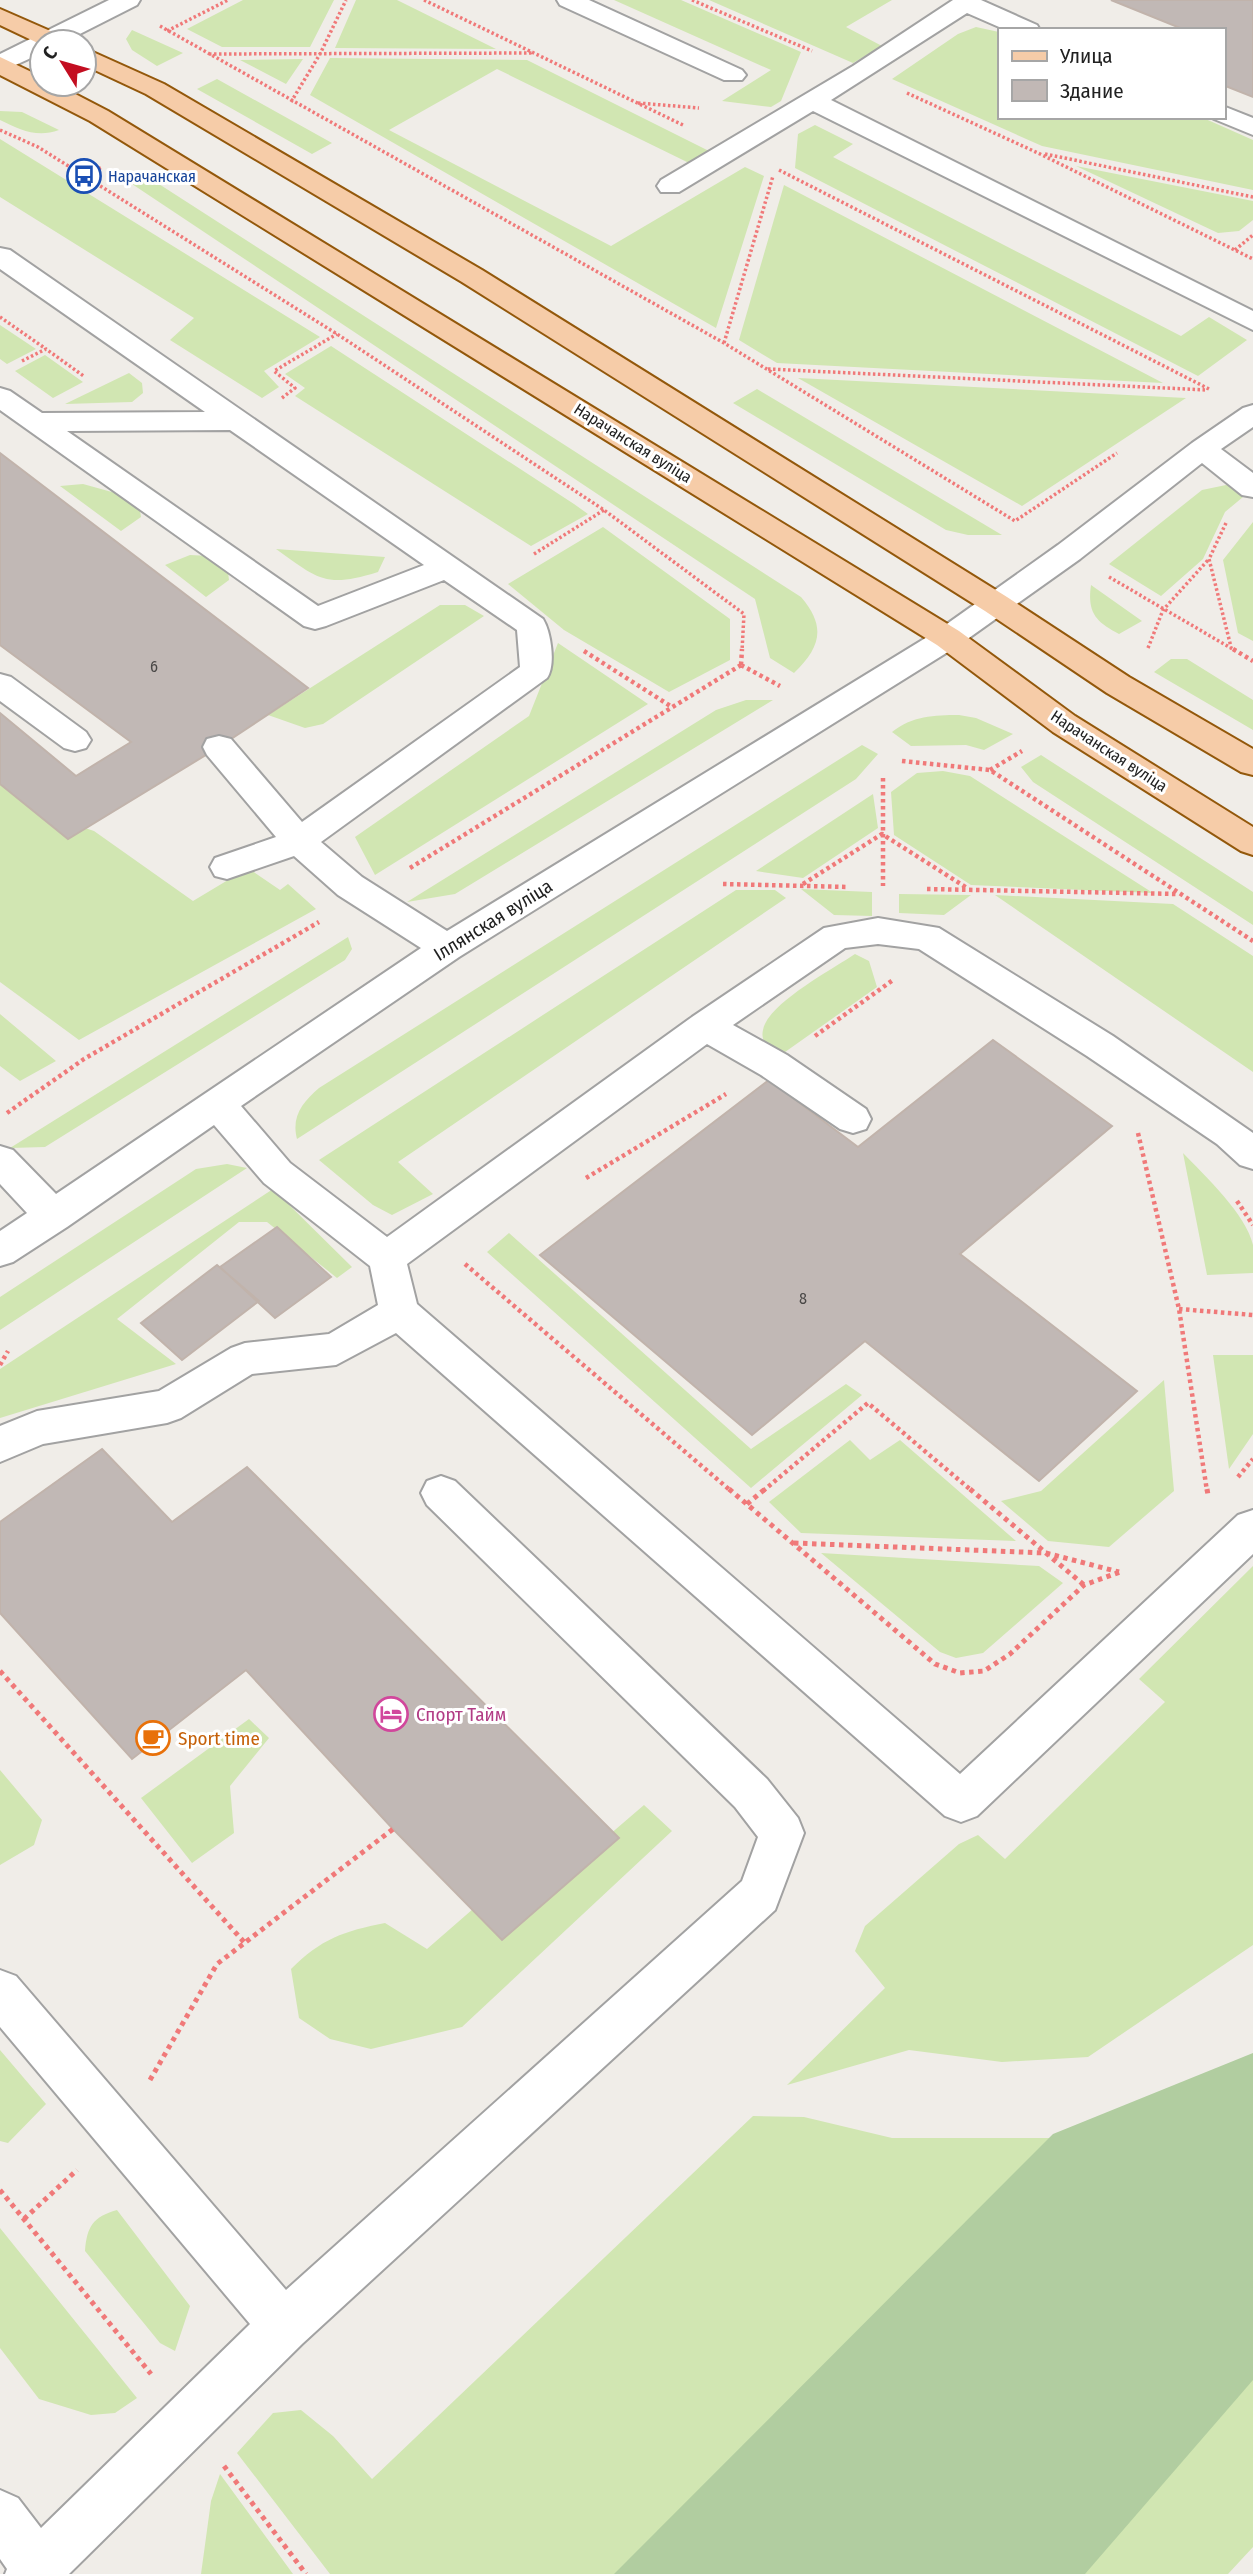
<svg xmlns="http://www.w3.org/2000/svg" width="1253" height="2574" viewBox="0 0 1253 2574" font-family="'Fira Sans Condensed',sans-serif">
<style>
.grass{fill:#d1e6b2}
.forest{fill:#b1cda0}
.building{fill:#c1b8b5;stroke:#c1b3ab;stroke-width:2}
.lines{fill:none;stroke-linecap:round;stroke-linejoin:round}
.minor-casing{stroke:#a2a2a2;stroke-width:4}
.major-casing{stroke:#93580b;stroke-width:4}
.path-far2{stroke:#f07979;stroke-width:3.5;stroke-dasharray:2.5 2.5;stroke-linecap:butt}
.path-far1{stroke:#f07979;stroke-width:4.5;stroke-dasharray:3.5 3.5;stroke-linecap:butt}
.path{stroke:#f07979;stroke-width:5;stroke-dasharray:4.5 4.5;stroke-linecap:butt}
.minor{fill:#fff;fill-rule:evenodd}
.major{fill:#f6cca8;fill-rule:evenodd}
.labels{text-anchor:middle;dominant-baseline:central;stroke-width:6;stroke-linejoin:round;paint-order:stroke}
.far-transit-label{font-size:16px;fill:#164399;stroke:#fff;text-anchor:start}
.far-street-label{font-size:16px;fill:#212121;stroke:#fff}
.number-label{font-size:16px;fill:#494746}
.street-label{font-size:19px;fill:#212121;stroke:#fff}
.hotel-label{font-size:19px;fill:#b23c85;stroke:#fff;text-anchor:start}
.food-label{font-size:19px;fill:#c56008;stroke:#fff;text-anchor:start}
</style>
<rect width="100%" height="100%" fill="#f0ede8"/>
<path class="grass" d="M 243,0 L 334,0 L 310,47 L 222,47 L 187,29 Z
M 356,0 L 397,0 L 496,49 L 335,48 Z
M 614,0 L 681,0 L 801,52 L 781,101 L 771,107 L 722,101 L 771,70 Z
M 709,0 L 892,0 L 846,27 L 882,46 L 853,63 Z
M 976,27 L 999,32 L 999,117 L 1201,117 L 1253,140 L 1253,190 L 1042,146 L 892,79 L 958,34 Z
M 132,30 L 183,53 L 157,66 L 132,50 L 126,39 Z
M 330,58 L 527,60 L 711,152 L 689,163 L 497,69 L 389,130 L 611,246 L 745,167 L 764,176 L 716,328 L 310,95 Z
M 303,59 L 286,84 L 240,60 Z
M 217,79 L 332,143 L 312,154 L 197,89 Z
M 0,111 L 22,112 L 59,130 C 37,138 20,130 0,120 Z
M 815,125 L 853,144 L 833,157 L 1181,336 L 1209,317 L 1247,340 L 1198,376 L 795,168 L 798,134 Z
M 0,139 L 320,337 L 264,371 L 279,387 L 262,398 L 170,340 L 194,318 L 0,197 Z
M 1076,166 L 1253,201 L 1253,220 L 1239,231 L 1218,233 Z
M 148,177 L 801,597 C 827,627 820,648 794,673 L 770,658 L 755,599 L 132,184 Z
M 784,185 L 1163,383 L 777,363 L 739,340 Z
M 0,325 L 36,349 L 7,364 L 0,359 Z
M 331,346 L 574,504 L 588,514 L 531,546 L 295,396 L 305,388 L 285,374 Z
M 45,355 L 83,382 L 53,398 L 15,371 Z
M 129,373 L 142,383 L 143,393 L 132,402 L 65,404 Z
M 798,378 L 1186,398 L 1022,506 Z
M 757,389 L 1002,535 L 968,535 L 946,530 L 733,403 Z
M 83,484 L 119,494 L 139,504 L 141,517 L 121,531 L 60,486 Z
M 1226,485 L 1240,486 L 1249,492 L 1225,512 L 1203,559 L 1161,596 L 1109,564 L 1202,490 Z
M 1253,522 L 1253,641 L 1238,633 L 1223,560 Z
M 603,527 L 730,619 L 730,660 L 669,692 L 564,630 L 508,584 Z
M 276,549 L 385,557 L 378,572 C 326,588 319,580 276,549 Z
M 190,555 L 210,556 L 227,564 L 229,580 L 206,597 L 165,565 Z
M 1091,585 L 1142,621 L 1119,634 C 1096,622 1087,613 1091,585 Z
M 440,605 L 465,605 L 484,616 L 323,724 L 305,728 L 268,715 Z
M 558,643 L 648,704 L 375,875 L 355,837 L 529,716 Z
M 1171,659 L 1187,659 L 1253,700 L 1253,730 L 1154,672 Z
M 746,700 L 773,700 L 455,894 L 407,902 L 716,710 Z
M 959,715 L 976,718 L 1013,734 L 984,750 L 966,745 L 911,746 L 892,732 C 912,716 934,715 959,715 Z
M 862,745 L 878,754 L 856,779 L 297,1139 C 291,1116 303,1102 319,1088 Z
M 1041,755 L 1253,892 L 1253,925 L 1033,782 L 1021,767 Z
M 943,771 L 970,776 L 1153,893 L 971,885 L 894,835 L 891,792 L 917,773 Z
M 0,784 L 68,839 L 85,828 L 94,831 L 193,901 L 248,868 L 280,890 L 288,884 L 316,909 L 79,1040 L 0,982 Z
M 873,794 L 878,828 L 803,878 L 756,871 Z
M 801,889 L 872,892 L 872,916 L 834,915 Z
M 736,890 L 775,890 L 786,898 L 398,1162 L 433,1194 L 392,1215 L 373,1205 L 319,1160 Z
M 899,894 L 971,895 L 944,915 L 899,913 Z
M 995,895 L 1173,904 L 1253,956 L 1253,1072 Z
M 348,937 L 352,949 L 345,960 L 45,1147 L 10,1148 Z
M 855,954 L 869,961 L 877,987 L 778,1057 C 770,1050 760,1042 763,1030 C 767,1004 833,969 855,954 Z
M 0,1014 L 56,1061 L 20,1081 L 0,1066 Z
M 1183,1153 C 1205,1176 1246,1214 1253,1245 C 1253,1254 1253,1264 1253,1273 L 1207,1275 Z
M 227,1164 L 247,1168 L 0,1330 L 0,1297 L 196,1169 Z
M 273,1189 L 352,1267 L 337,1278 L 267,1222 L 239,1222 L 117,1319 L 176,1364 L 0,1418 L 0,1369 Z
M 509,1233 L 751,1449 L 846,1384 L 862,1395 L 751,1488 L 487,1252 Z
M 1213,1355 L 1253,1355 L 1253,1434 L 1229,1469 Z
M 1164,1380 L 1174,1491 L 1109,1547 L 1048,1541 L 1001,1501 L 1041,1491 Z
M 850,1440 L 870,1460 L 900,1440 L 1016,1541 L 801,1533 L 769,1502 Z
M 821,1553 L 1039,1566 L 1063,1583 L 983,1653 L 956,1658 L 940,1652 Z
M 1253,1566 L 1253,1945 L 1088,2057 L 1002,2062 L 909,2050 L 787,2085 L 885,1988 L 855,1951 L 865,1926 L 959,1844 L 978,1835 L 1005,1859 L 1165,1702 L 1139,1679 Z
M 249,1719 L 269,1738 L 230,1786 L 234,1833 L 192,1863 L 141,1798 Z
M 0,1770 L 42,1820 L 34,1845 L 0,1865 Z
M 644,1805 L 672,1831 L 462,2027 L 371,2049 L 330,2039 L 299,2018 L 291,1969 C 321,1939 344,1931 385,1923 L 427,1949 L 481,1902 L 503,1926 Z
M 0,2050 L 46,2104 L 8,2143 L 0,2141 Z
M 1253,2068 L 1253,2547 L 1228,2574 L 330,2574 L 237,2453 L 273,2413 L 301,2410 L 333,2436 L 372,2479 L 753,2116 L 804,2117 L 892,2138 L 1090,2138 Z
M 117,2210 L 190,2306 L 175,2351 L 160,2343 L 85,2251 C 87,2226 93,2217 117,2210 Z
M 0,2228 L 137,2398 L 115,2413 L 91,2415 L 39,2399 L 0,2348 Z
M 220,2474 L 293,2574 L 201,2574 L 211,2501 Z"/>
<path class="forest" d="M 1253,2053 L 1253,2380 L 1085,2574 L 614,2574 L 1053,2134 Z"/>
<path class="building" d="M 1111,0 L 1253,0 L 1253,97 L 1223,85 L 1223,30 L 1185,30 Z
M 0,453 L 308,688 L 219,747 L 68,839 L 0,784 L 0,713 L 76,776 L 131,742 L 0,645 Z
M 993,1040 L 1112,1126 L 960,1254 L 1137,1391 L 1039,1481 L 865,1341 L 752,1435 L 540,1255 L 769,1080 L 858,1147 Z
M 277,1227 L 331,1277 L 275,1318 L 220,1267 Z
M 217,1265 L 259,1301 L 182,1360 L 141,1323 Z
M 102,1449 L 172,1522 L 247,1467 L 619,1838 L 502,1940 L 393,1829 L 246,1670 L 132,1759 L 0,1613 L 0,1522 Z"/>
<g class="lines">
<g class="minor-casing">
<path id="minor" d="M 109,0 L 140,0 L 137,5 L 64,42 L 42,42 L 42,53 L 0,72 L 0,54 Z
M 557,0 L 589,0 L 742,70 L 746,75 L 742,80 L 724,80 L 560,5 Z
M 953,0 L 981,0 L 1037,25 L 1040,30 L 1006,30 L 967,13 L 831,100 L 1253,311 L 1253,330 L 813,111 L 679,192 L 661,192 L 657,186 L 661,180 L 853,66 Z
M 1223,106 L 1253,118 L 1253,135 L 1214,119 L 1212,117 L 1223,117 Z
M 0,248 L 10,250 L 543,619 C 551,632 556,665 547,678 L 321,842 L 362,877 L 447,931 L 937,631 L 1058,545 L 1192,443 L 1243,408 L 1253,405 L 1253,427 L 1221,449 L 1253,473 L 1253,497 L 1242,495 L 1202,463 L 1080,559 L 959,645 L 459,957 L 241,1106 L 290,1163 L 387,1237 L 692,1017 L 824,928 L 878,918 L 939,928 L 1113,1036 L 1253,1133 L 1253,1169 L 1240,1165 L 1217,1144 L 1087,1056 L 919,949 L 878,944 L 845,948 L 733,1025 L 787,1055 L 866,1109 L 871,1119 L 866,1129 L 853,1133 L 840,1129 L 761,1075 L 707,1044 L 407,1264 L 417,1304 L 960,1774 L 1238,1515 L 1253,1510 L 1253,1554 L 977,1816 L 961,1822 L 945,1816 L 396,1333 L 336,1365 L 252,1374 L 181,1418 L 167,1423 L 43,1444 L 0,1462 L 0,1426 L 37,1411 L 159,1391 L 231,1348 L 245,1343 L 329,1334 L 378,1305 L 370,1266 L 264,1183 L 214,1125 L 67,1227 L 13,1262 L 0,1266 L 0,1231 L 27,1213 L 0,1184 L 0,1146 L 13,1150 L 56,1194 L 421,948 L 338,895 L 294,856 L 227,879 L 215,876 L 210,867 L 215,858 L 276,837 L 207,755 L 203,747 L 207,739 L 219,736 L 231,739 L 302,822 L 520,667 L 517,630 L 444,580 L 326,626 L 315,629 L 304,626 L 0,410 L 0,388 L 10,391 L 42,413 L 205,412 L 0,269 ZM 230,430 L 424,565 L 318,606 L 67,431 Z
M 0,674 L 11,677 L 86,732 L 91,740 L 86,748 L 75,751 L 64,748 L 0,701 Z
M 441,1476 L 455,1481 L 767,1779 L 798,1818 L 804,1833 L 775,1910 L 302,2344 L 69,2574 L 5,2574 L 7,2569 L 0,2559 L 0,2490 L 18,2498 L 41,2528 L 250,2324 L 0,2027 L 0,1970 L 16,1976 L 286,2290 L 742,1881 L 758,1837 L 735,1807 L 427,1505 L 421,1493 L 427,1481 Z"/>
</g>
<g class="major-casing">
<path id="major" d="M 0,9 L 64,37 L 67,42 L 42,42 L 42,45 L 0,25 Z
M 84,48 L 164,84 L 482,270 L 1007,597 L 1129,677 L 1253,749 L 1253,775 L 1241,772 L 1107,693 L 985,611 L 462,282 L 146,94 L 84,65 Z
M 0,57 L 42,77 L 42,84 L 56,84 L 108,111 L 959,631 L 1075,716 L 1253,827 L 1253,855 L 1241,851 L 1053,732 L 937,645 L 90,121 L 0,75 Z"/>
</g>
<path class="path-far2" d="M 424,0 L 685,126
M 692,0 L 812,51
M 160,26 L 724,343 L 1015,521 L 1117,453
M 167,31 L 228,0
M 209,54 L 532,53
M 907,93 L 1038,153 L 1253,259
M 291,102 L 320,54 L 346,0
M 638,103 L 699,108
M 0,130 L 38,147 L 337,334 L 604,510 L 744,614 L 742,651
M 1045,154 L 1253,197
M 779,170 L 1211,390
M 85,175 L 102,167
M 1235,250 L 1253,235
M 0,317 L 46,349
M 724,343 L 773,176
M 22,361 L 46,349 L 85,377
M 768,369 L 1207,390
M 282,398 L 295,388 L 274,371 L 337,334
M 1226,523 L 1209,559 L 1231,647
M 534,554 L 604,510
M 1109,577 L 1236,651
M 1148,648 L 1163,610 L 1209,559"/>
<path class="path-far1" d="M 1233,649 L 1253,661
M 584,651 L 672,707
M 741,665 L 742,649
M 741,665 L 780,686
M 902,761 L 990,770 L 1253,941
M 990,770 L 1022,751
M 883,778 L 883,886
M 410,868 L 741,665
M 723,884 L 848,887
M 803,884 L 882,834 L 967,888
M 927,889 L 1178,894
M 815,1036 L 893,980
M 7,1113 L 84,1059 L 319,922
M 1138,1133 L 1179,1309 L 1207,1491
M 586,1178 L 726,1094
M 1237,1201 L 1253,1225
M 465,1264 L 731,1491
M 1179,1309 L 1253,1315
M 0,1365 L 8,1351
M 1238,1477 L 1253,1459
M 763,1491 L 868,1403 L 972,1491"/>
<path class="path" d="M 729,1489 L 935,1664 L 960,1673 L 984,1671 L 1010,1654 L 1084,1585 L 1123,1571
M 970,1489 L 1084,1585
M 1207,1489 L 1208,1495
M 747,1504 L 765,1489
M 794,1543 L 1046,1553 L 1119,1572
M 0,1671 L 244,1942
M 150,2080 L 217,1964 L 393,1829
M 0,2190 L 151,2374
M 24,2219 L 77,2170
M 224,2466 L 306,2574"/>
<use href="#minor" class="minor"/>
<use href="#major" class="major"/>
</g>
<defs>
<g id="bus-ring" transform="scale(1.75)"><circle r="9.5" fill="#fff" stroke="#1a4fb4" stroke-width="1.5"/><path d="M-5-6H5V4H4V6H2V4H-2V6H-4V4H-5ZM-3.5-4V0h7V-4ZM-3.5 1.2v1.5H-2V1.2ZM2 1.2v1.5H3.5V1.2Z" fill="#1a4fb4"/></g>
<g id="hotel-ring" transform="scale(1.75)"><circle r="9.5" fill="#fff" stroke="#d1479c" stroke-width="1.5"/><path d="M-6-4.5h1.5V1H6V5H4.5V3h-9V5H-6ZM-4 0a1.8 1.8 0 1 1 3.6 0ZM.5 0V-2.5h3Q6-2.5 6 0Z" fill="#d1479c"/></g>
<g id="cafe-ring" transform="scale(1.75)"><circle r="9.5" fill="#fff" stroke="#e8710a" stroke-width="1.5"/><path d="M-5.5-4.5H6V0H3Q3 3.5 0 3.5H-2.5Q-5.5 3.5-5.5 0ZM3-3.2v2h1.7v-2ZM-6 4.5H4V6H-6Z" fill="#e8710a"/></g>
</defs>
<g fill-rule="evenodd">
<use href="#bus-ring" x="84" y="176"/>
<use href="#hotel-ring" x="391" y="1714"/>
<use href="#cafe-ring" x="153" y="1738"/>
</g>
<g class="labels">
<g class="far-transit-label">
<text x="108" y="176">Нарачанская</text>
</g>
<g class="far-street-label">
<text transform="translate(633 443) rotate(32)">Нарачанская вуліца</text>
<text transform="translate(1109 751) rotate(33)">Нарачанская вуліца</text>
</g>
<g class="number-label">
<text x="154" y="666">6</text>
<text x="803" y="1298">8</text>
</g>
<g class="street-label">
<text transform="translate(493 920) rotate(-32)">Іллянская вуліца</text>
</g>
<g class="hotel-label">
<text x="416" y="1714">Спорт Тайм</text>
</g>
<g class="food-label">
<text x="178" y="1738">Sport time</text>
</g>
</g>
<rect x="998" y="28" width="228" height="91" fill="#ffffff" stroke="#a6a6a6" stroke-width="2"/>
<rect x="1012" y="51" width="35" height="10" fill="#f6cca8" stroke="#a6a6a6" stroke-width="2"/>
<text x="1060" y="63" font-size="21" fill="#212121">Улица</text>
<rect x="1012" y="80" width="35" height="21" fill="#c1b8b5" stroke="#a6a6a6" stroke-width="2"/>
<text x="1060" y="98" font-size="21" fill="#212121">Здание</text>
<g transform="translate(63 63) rotate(307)"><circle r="33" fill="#ffffff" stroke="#a6a6a6" stroke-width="2"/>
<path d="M0-5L12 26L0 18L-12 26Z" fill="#c30e21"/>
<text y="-10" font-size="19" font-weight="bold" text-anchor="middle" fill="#212121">С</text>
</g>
</svg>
